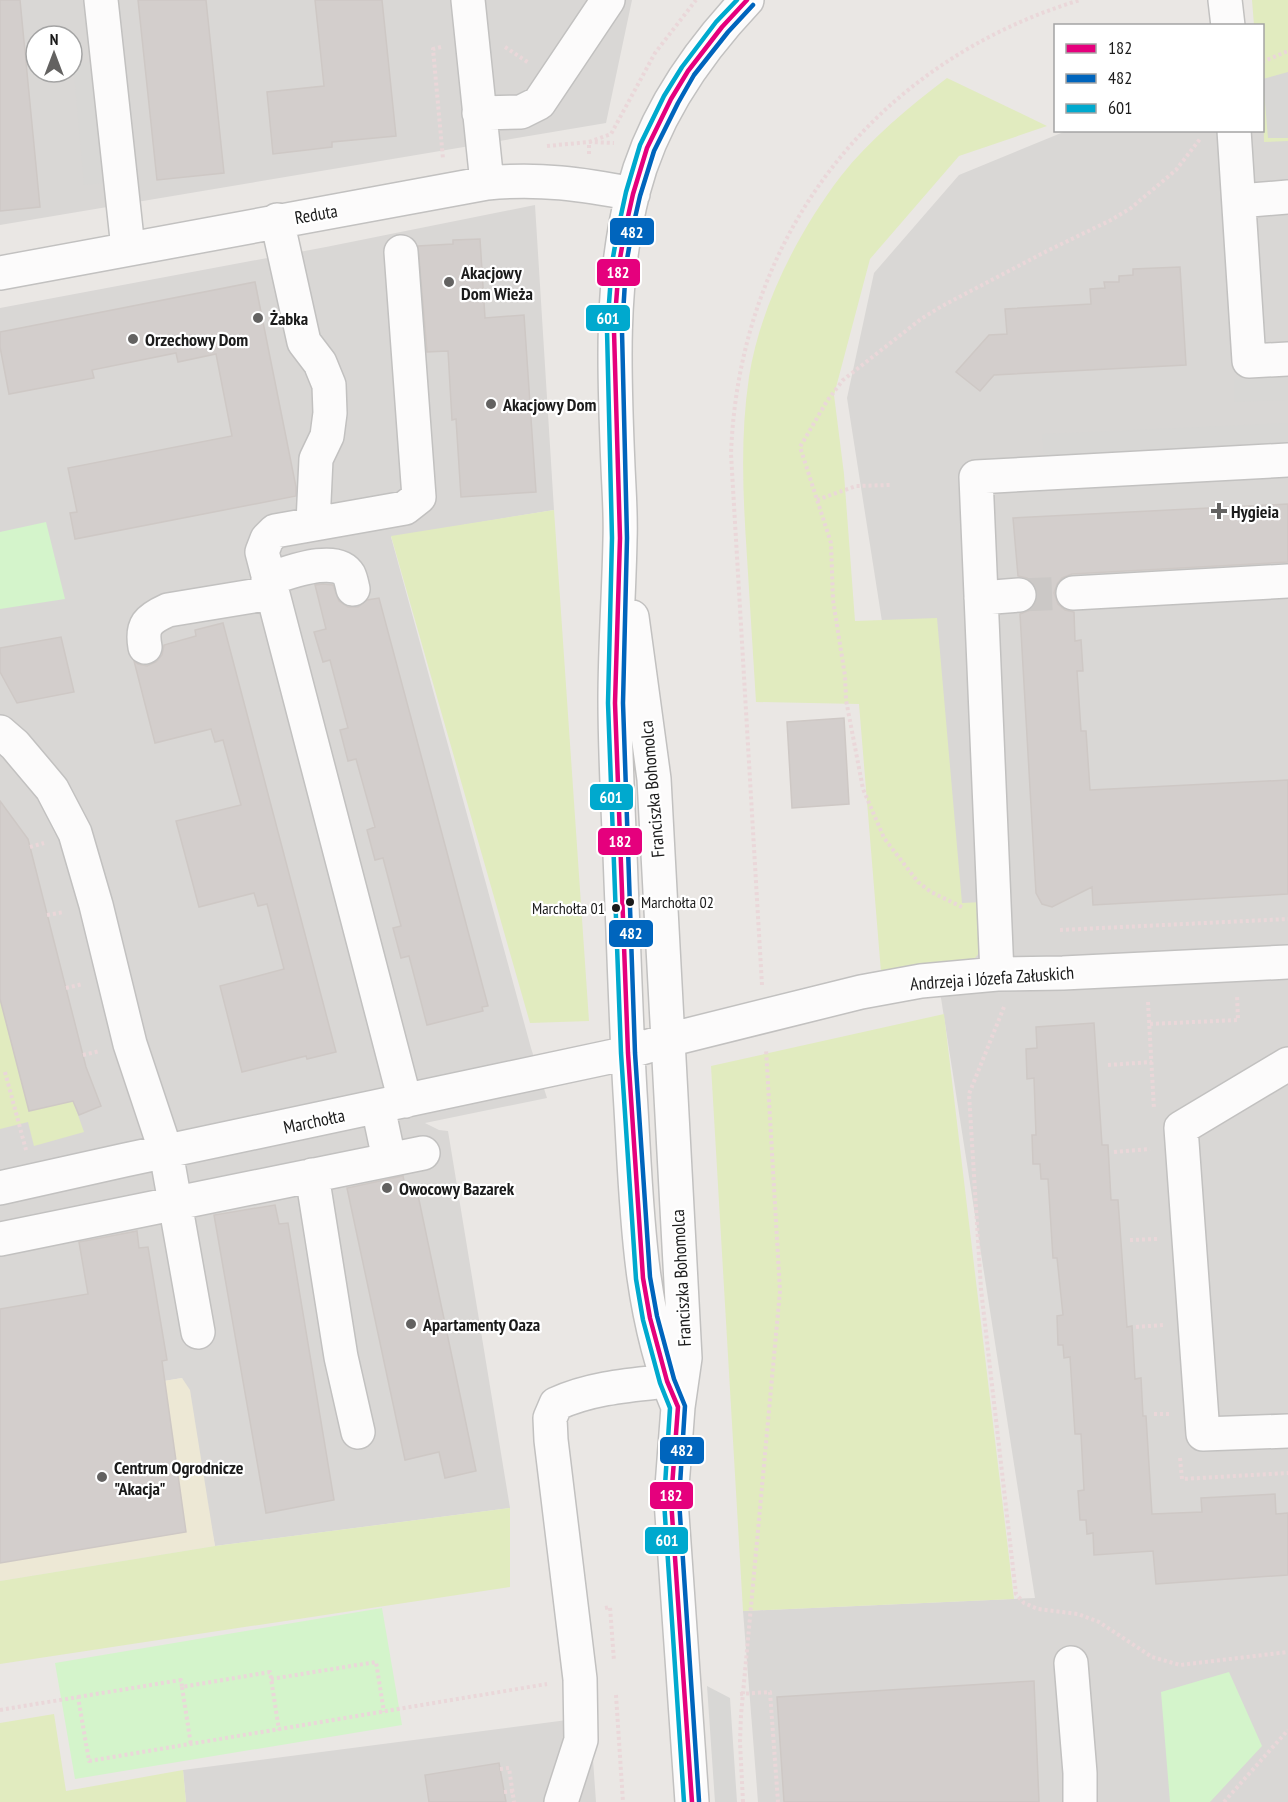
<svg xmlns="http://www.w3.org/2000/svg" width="1288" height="1802" viewBox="0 0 1288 1802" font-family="'PT Sans Narrow',sans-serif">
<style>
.residential{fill:#d9d7d5;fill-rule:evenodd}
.farmland{fill:#ede8d5}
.grass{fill:#e1ebbf}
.park{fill:#d4f4cb}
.parking{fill:#d8d7d5}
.building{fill:#d3cecc;stroke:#cec8c5;stroke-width:1.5}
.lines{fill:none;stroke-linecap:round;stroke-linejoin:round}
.minor-tunnel{stroke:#cbc8c6;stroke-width:33;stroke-dasharray:33 16;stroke-linecap:butt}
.minor-casing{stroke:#c2c1c0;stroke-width:36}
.path{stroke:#ead7d9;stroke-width:4;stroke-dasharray:3 3;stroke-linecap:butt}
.minor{stroke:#fcfbfb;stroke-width:33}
.bus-1-casing{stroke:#fff;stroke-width:9}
.bus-2-casing{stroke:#fff;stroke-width:9}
.bus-3-casing{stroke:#fff;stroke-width:9}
.bus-1{stroke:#e5007d;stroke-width:4.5}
.bus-2{stroke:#0065bd;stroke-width:4.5}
.bus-3{stroke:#00a9ce;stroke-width:4.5}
.poi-dot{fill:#636261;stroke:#fff;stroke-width:2}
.bus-dot{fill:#1b1b1b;stroke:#fff;stroke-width:2}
.labels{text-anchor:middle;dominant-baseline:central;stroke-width:4.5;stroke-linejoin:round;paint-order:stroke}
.bus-label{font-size:16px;fill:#1b1b1b;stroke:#fff;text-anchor:start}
.street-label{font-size:18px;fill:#1b1b1b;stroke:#fff}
.poi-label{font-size:18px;font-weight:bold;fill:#1b1b1b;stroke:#fff;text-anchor:start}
.line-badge{stroke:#fff;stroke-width:2}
.badge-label{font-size:16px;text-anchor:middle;font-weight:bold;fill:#fff}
</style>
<rect width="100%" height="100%" fill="#eae7e4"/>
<path class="residential" d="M 0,0 L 632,0 L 606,123 L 0,225 ZM 36,36 L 72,36 L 72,72 L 36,72 Z
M 1288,58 L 1288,1802 L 758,1802 L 743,1611 L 1035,1598 L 847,398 L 874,273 L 959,175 L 1066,131 L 1262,130 L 1263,65 Z
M 535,205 L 554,510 L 391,537 L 531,1048 L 547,1098 L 425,1123 L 439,1130 L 448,1131 L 510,1508 L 215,1546 L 182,1378 L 0,1408 L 0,308 L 326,247 Z
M 590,1717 L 596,1802 L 186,1802 L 183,1770 Z"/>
<path class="farmland" d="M 182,1378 L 190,1390 L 215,1546 L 0,1581 L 0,1408 Z"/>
<path class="grass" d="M 1252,0 L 1288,0 L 1288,141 L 1264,142 L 1262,26 L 1254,25 Z
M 947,78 L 1047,126 L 959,156 L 870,259 L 834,395 L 844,474 L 855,621 L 937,618 L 962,903 L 983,902 L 981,951 L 975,958 L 881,972 L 859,704 L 756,702 C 753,654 750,606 747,557 C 743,497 740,437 749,377 C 760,307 798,232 841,176 C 870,139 909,107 947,78 Z
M 554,510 L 589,1021 L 530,1023 L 391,536 Z
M 0,987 L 6,1023 L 29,1111 L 73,1101 L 84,1132 L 34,1146 L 28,1122 L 0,1129 Z
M 944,1014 L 1014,1599 L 743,1611 L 711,1066 Z
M 510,1508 L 510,1587 L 0,1664 L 0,1581 L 215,1546 Z
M 54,1714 L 66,1791 L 183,1770 L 186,1802 L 0,1802 L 0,1723 Z"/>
<path class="park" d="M 46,522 L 65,599 L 0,609 L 0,532 Z
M 382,1608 L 402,1725 L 75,1779 L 55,1663 Z
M 1229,1672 L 1262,1746 L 1210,1802 L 1170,1802 L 1161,1692 Z"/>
<path class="parking" d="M 95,62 L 106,183 L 84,185 L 73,64 Z
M 1288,72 L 1288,138 L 1268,138 L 1263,79 Z
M 1288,377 L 1288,400 L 1234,402 L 1234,379 Z
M 1288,423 L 1288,446 L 1044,459 L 1042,434 Z
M 707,1686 L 730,1698 L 737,1802 L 715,1802 Z"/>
<path class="building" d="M 0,0 L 20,0 L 40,207 L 0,211 Z
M 138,0 L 206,0 L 224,173 L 157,180 Z
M 315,0 L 382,0 L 396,136 L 332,142 L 332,147 L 273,154 L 267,92 L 324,86 Z
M 480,239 L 485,318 L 524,315 L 536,492 L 461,497 L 456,419 L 452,420 L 448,351 L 427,352 L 418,246 L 453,244 L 453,240 Z
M 1180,267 L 1186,365 L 994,375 L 980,391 L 956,372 L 989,335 L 1007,334 L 1005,309 L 1091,304 L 1090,289 L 1105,288 L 1104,282 L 1119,282 L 1119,276 L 1133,275 L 1133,269 Z
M 255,282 L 296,487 L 296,496 L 75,539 L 70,513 L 77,512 L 68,468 L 232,436 L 216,354 L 178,362 L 176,353 L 92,370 L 94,378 L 9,394 L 0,347 L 0,332 Z
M 1288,504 L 1288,562 L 1072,574 L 1062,578 L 1057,584 L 1054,593 L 1058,604 L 1065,610 L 1074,612 L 1075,641 L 1081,640 L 1083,671 L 1077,671 L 1081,731 L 1086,731 L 1090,790 L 1288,780 L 1288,894 L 1093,905 L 1092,887 L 1052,907 L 1042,904 L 1036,893 L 1020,614 L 1030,610 L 1036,603 L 1038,594 L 1034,584 L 1027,578 L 1018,576 L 1013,518 Z
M 323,584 L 333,585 L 339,601 L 348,607 L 358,607 L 367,600 L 379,598 L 488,1006 L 482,1007 L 483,1011 L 427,1025 L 409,956 L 401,958 L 393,928 L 401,926 L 383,858 L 375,860 L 367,830 L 375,827 L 356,759 L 348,761 L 340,730 L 348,728 L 330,660 L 323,662 L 314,632 L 326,629 L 315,585 Z
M 223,623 L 336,1052 L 307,1059 L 306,1056 L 242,1072 L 220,986 L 284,969 L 267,904 L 258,906 L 254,893 L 199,907 L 176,821 L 241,805 L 223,740 L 215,742 L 211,729 L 155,743 L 134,661 L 138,664 L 147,666 L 156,662 L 162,655 L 164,645 L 196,636 L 195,630 Z
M 61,637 L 74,692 L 17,703 L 0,672 L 0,648 Z
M 844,718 L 849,804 L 792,808 L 787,722 Z
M 0,801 L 28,839 L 86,1067 L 101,1106 L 79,1115 L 73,1101 L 29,1111 L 0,999 Z
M 1094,1023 L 1102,1145 L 1108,1145 L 1111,1200 L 1118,1200 L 1127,1327 L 1132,1326 L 1135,1379 L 1141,1378 L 1143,1416 L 1146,1416 L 1152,1514 L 1202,1512 L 1201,1498 L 1275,1494 L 1276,1514 L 1288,1513 L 1288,1575 L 1156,1584 L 1153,1551 L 1094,1555 L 1093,1533 L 1087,1534 L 1086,1520 L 1080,1520 L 1078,1491 L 1084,1490 L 1081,1434 L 1075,1434 L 1070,1357 L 1064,1358 L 1063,1345 L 1058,1345 L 1057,1316 L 1063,1315 L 1057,1258 L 1053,1258 L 1048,1179 L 1041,1179 L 1040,1164 L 1033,1164 L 1032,1135 L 1036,1135 L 1034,1078 L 1027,1079 L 1026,1049 L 1037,1048 L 1036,1027 Z
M 403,1176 L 407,1196 L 418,1195 L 476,1471 L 445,1478 L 439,1452 L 405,1460 L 347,1188 Z
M 275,1205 L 279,1224 L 288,1223 L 334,1500 L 266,1513 L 214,1215 Z
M 137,1231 L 139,1248 L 148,1247 L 167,1360 L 162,1361 L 186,1532 L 0,1563 L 0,1309 L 88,1294 L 79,1242 Z
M 1034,1681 L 1039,1802 L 784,1802 L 777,1697 Z
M 499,1763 L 506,1802 L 429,1802 L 425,1775 Z"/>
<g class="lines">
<path class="minor-tunnel" d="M 1019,595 L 1073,593"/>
<g class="minor-casing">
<path id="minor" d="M 101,0 L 128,248
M 468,0 L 487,183
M 1225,0 L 1228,26
M 479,113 L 521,112 L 539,103 L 608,0
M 1234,130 L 1249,361 L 1288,359
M 1239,201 L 1288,197
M 277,220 L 304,342 L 320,363 L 329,385 L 330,413 L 327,436 L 316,459 L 313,523
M 401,252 L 419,497 L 405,508 L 275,531 L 267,539 L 262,552 L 405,1101
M 0,273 L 487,183 C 539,178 582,184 633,194
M 268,579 C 286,574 336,553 349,575 C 351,579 352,585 353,589
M 1073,593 L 1288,581
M 981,598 L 1019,595
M 632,617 L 654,779 L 680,1264 L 685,1358 L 678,1407 L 671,1500 L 692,1802
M 145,647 C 141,625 148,619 168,610 L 271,593
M 0,732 L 15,745 L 52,789 L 75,833 L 96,905 L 130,1044 L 166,1152 L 198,1332
M 997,974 L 976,477 L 1288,460
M 1288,1064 L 1181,1128 L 1203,1434 L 1288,1431
M 378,1107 L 389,1159
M 312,1175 L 341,1357 L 358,1432
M 0,1188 L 125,1160 L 614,1056 L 680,1037 L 861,992 L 921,981 L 997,974 L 1063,973 L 1288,962
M 0,1239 L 423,1153
M 678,1407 C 636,1307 637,1199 630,1092 C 626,1022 624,952 621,881 C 619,821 615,760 615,700 C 615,646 619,593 620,540 C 621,515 619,491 618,467 C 614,374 610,282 633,192 C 652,118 695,55 747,0
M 1071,1663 L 1080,1773 L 1080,1802
M 561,1802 L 581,1740 L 580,1679 L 551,1440 L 550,1418 L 556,1404 C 590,1388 630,1385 667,1381"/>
</g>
<path class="path" d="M 441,47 L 433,49 L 443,159
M 505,47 L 529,63
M 1262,62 L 1288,51
M 547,146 L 589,142 L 614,143
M 589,154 L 589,142 L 611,134 L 655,53 L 696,0
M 817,500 L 856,486 L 890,485
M 30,847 L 44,843
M 962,907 L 931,892 L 918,882 L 884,838 L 863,789 L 846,700 L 845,676 L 833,600 L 831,543 L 800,447 L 827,401 L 843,380 L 921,319 L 942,306 L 1047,251 L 1111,220 L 1131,208 L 1176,170 L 1200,139
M 47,915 L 64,912
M 1060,930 L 1288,919
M 762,985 L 731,454 C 739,238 872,63 1080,0
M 66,988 L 83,984
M 1148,1002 L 1154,1109
M 1004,1007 L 969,1094 L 981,1289 L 1016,1594 L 1024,1603 L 1038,1609 L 1078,1614 L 1099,1622 L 1152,1657 L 1180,1665 L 1288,1652
M 1150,1024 L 1238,1020 L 1237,995
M 83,1055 L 100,1051
M 1108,1065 L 1152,1062
M 5,1072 L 26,1150
M 1114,1152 L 1150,1149
M 1130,1240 L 1157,1239
M 1136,1327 L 1163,1325
M 1154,1414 L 1170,1414
M 1180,1458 L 1182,1479 L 1288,1473
M 605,1608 L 610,1607 L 614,1661
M 271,1679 L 376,1662 L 384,1712
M 182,1687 L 191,1745
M 740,1694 L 770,1692 L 778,1802
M 616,1695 L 623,1802
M 78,1697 L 181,1680 L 182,1687 L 270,1672 L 279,1730
M 0,1710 L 78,1697 L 89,1761 L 547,1684
M 500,1769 L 509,1768 L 514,1802
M 504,1792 L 513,1791
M 743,1802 L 740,1742 L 741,1715 L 780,1291 L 766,1049
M 1224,1802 L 1288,1730"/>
<use href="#minor" class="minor"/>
<g class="bus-1-casing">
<path id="bus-1" d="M 692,1802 L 671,1500 L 678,1407 L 667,1381 L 650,1318 L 643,1278 L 628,1053 L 615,703 L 620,538 L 614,331 L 619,264 L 625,230 L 633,194 L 647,148 L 671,99 L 688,71 L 722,27 L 747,0"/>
</g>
<g class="bus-2-casing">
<path id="bus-2" d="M 699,1801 L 679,1500 L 685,1406 L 674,1379 L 657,1316 L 650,1277 L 635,1053 L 623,703 L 627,538 L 622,331 L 626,265 L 632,231 L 640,196 L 654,151 L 678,103 L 694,75 L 728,32 L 753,5"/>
</g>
<g class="bus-3-casing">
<path id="bus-3" d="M 684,1802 L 664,1501 L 670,1408 L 660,1383 L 643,1320 L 636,1279 L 621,1053 L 608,703 L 612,538 L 607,330 L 612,263 L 618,229 L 626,192 L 640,145 L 664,96 L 682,67 L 716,22 L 737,0"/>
</g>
<use href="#bus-1" class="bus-1"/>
<use href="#bus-2" class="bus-2"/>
<use href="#bus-3" class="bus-3"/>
</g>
<g class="poi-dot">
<circle cx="449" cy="282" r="6"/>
<circle cx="258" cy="318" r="6"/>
<circle cx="133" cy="339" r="6"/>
<circle cx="491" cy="404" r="6"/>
<path d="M1216 502h6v6h6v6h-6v6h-6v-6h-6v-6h6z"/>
<circle cx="387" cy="1188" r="6"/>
<circle cx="411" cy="1324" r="6"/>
<circle cx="102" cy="1477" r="6"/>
</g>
<g class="bus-dot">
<circle cx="630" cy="902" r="5"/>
<circle cx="616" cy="908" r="5"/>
</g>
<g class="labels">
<g class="bus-label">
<text x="641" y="902">Marchołta 02</text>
<text x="605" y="908" text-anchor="end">Marchołta 01</text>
</g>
<g class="street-label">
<text transform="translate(316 214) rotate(-10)">Reduta</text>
<text transform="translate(652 789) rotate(-95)">Franciszka Bohomolca</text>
<text transform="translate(992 978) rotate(-4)">Andrzeja i Józefa Załuskich</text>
<text transform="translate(314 1121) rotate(-12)">Marchołta</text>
<text transform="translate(681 1278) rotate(-93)">Franciszka Bohomolca</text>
</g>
<g class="poi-label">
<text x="461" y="272">Akacjowy<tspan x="461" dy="21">Dom Wieża</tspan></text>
<text x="270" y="318">Żabka</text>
<text x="145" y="339">Orzechowy Dom</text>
<text x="503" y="404">Akacjowy Dom</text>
<text x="1231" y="511">Hygieia</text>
<text x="399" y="1188">Owocowy Bazarek</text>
<text x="423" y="1324">Apartamenty Oaza</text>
<text x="114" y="1467">Centrum Ogrodnicze<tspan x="114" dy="21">"Akacja"</tspan></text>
</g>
</g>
<g class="line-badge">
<rect x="609" y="217" width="46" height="29" rx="6" fill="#0065bd"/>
<rect x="596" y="258" width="45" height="29" rx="6" fill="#e5007d"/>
<rect x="585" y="304" width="46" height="28" rx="6" fill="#00a9ce"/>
<rect x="589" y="783" width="45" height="28" rx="6" fill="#00a9ce"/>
<rect x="597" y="827" width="46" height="29" rx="6" fill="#e5007d"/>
<rect x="608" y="919" width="46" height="29" rx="6" fill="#0065bd"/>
<rect x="659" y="1436" width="46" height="29" rx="6" fill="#0065bd"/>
<rect x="649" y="1481" width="45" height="29" rx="6" fill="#e5007d"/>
<rect x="644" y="1526" width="45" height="29" rx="6" fill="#00a9ce"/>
</g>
<g class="badge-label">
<text x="632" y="238">482</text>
<text x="618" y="278">182</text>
<text x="608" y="324">601</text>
<text x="611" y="803">601</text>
<text x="620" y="847">182</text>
<text x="631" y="939">482</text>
<text x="682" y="1456">482</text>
<text x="671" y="1501">182</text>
<text x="667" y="1546">601</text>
</g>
<rect x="1054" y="24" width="210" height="108" fill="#ffffff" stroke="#a4a4a4" stroke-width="1.5"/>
<rect x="1066" y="44" width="30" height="9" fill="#e5007d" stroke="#a4a4a4" stroke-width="1.5"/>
<text x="1108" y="54" font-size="18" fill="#1b1b1b">182</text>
<rect x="1066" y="74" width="30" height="9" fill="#0065bd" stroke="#a4a4a4" stroke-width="1.5"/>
<text x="1108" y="84" font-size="18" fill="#1b1b1b">482</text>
<rect x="1066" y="104" width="30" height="9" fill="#00a9ce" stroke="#a4a4a4" stroke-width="1.5"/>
<text x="1108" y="114" font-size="18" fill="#1b1b1b">601</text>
<g transform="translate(54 54)"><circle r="28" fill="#ffffff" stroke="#a4a4a4" stroke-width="1.5"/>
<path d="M0-4.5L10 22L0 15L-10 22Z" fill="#636261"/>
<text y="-9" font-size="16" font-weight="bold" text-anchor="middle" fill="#1b1b1b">N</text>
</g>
</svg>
